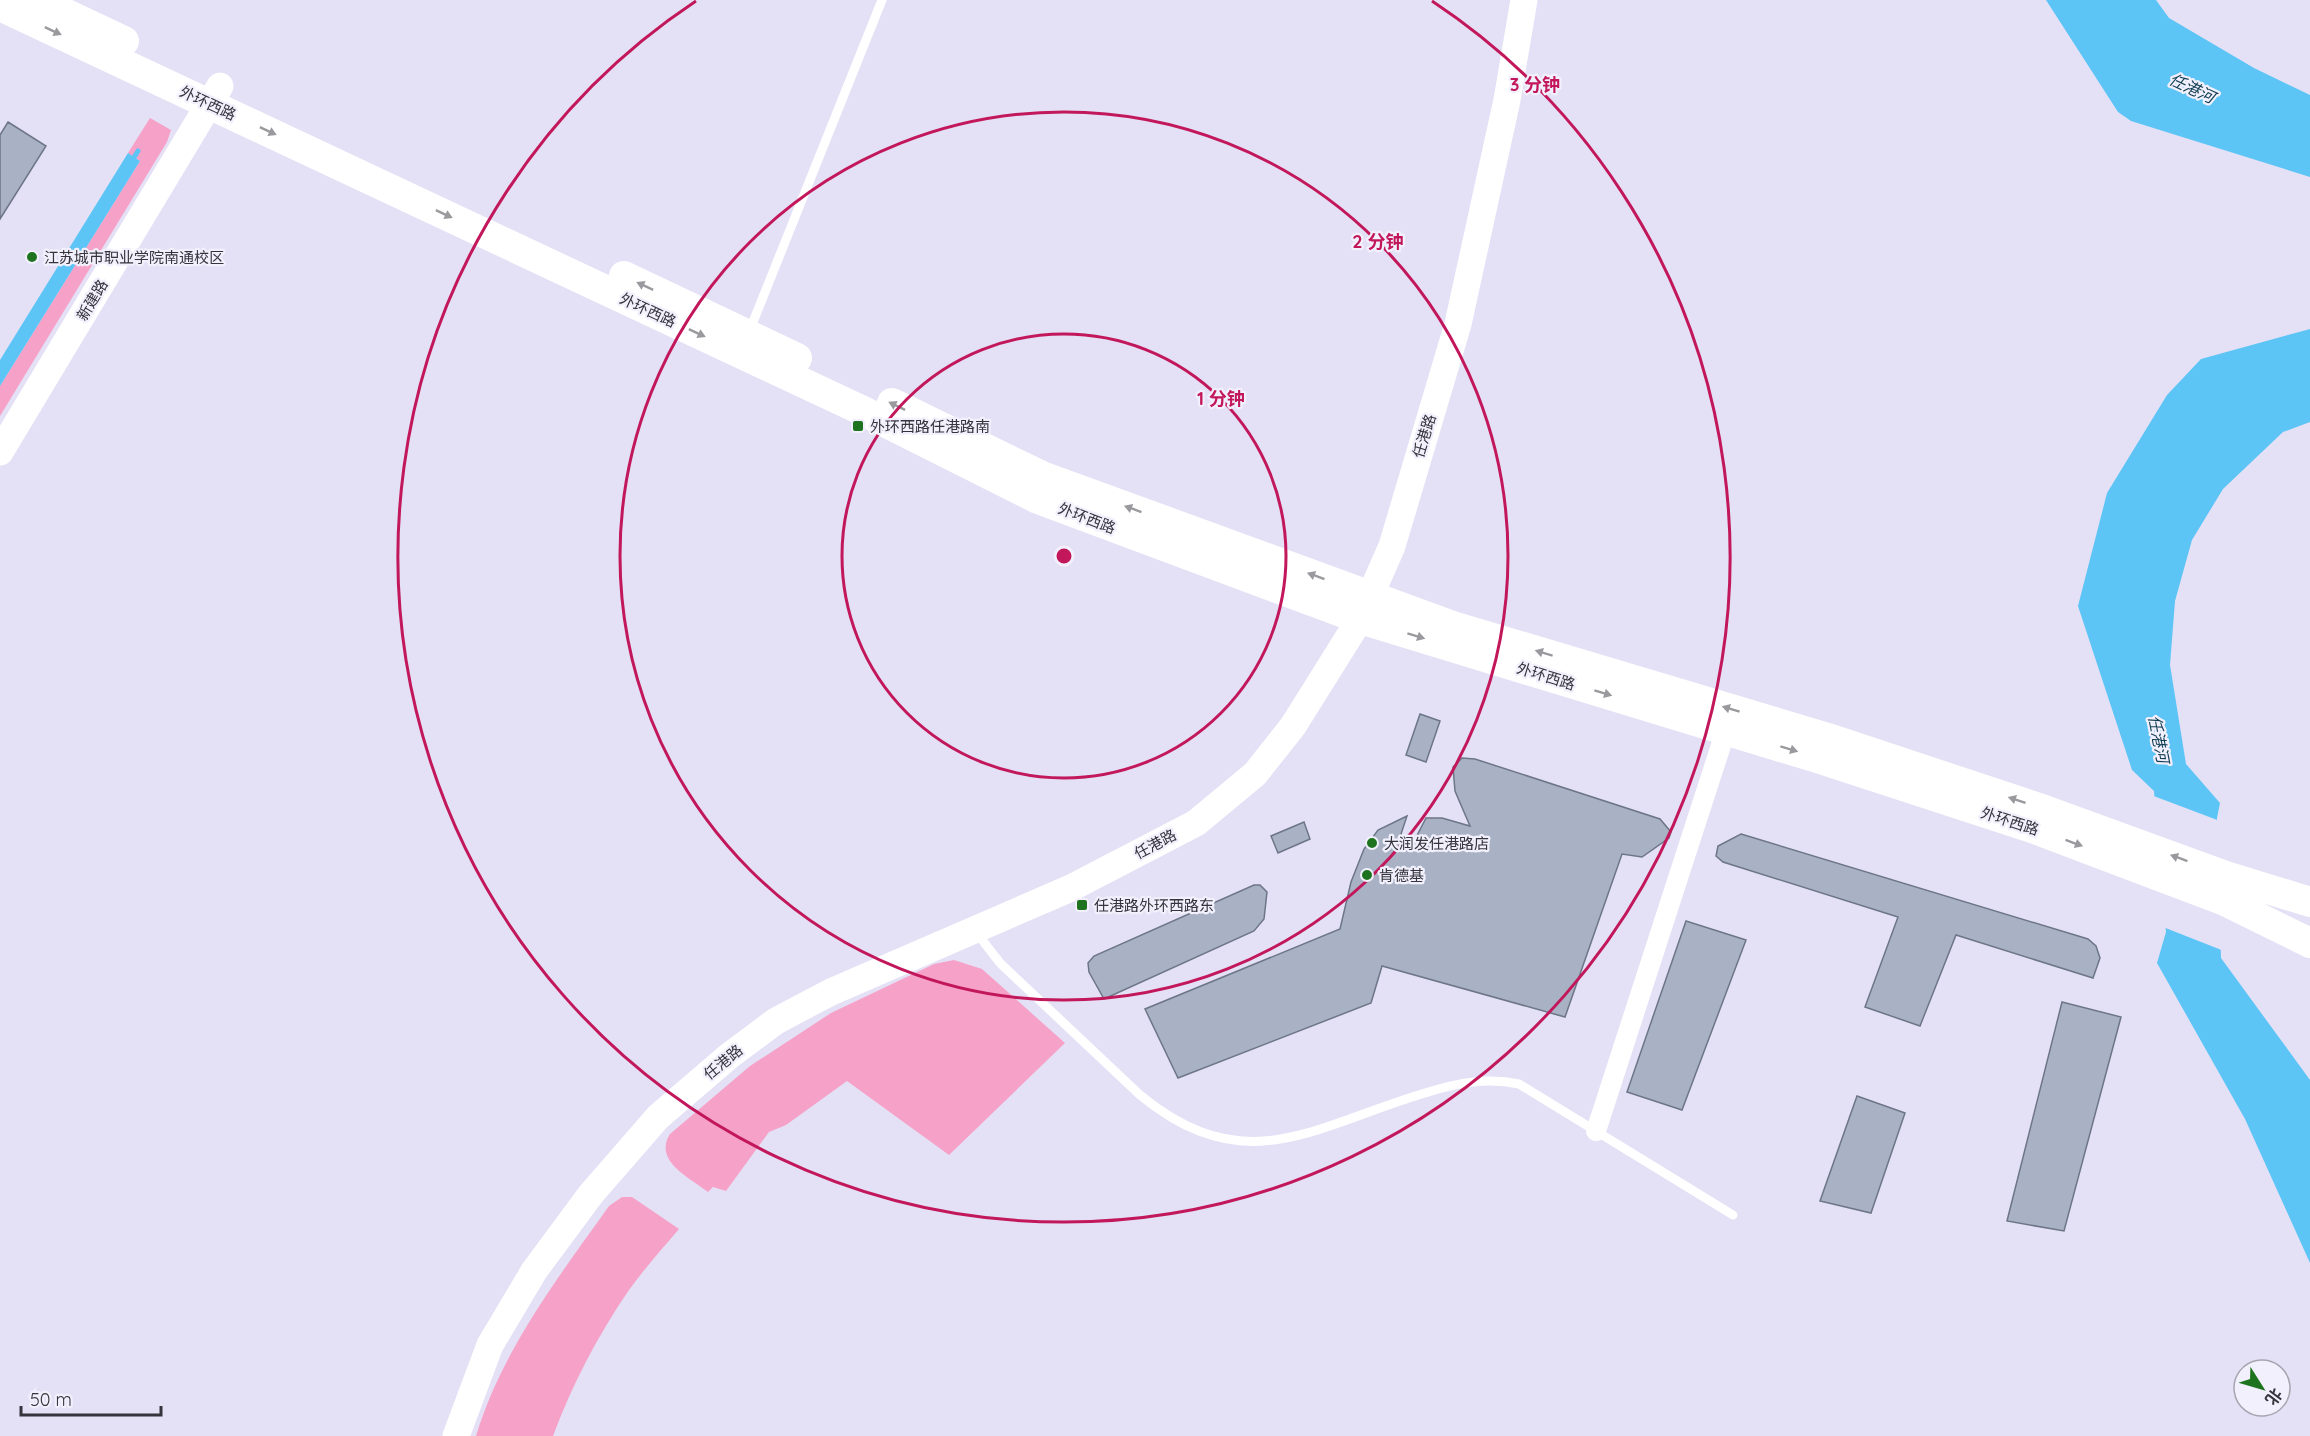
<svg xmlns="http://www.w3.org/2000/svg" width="2310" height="1436" viewBox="0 0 2310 1436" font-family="Quicksand,'Noto Sans SC',sans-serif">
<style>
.green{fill:#f6a1c7}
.water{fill:#5dc4f6}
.pier{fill:#e4e1f6}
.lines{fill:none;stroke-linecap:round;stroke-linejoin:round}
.stream{stroke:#5dc4f6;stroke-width:5}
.building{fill:#a8b2c4;stroke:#6d7687;stroke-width:1.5}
.lane{stroke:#fff;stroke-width:9}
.street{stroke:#fff;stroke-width:20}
.secondary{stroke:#fff;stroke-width:27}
.primary{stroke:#fff;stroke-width:30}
.oneway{fill:#9a9a9e}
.ring{fill:none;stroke:#c2185b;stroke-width:3}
.poi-dot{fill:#1e731e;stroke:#f1f0fc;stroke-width:2}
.labels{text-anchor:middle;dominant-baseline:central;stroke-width:4.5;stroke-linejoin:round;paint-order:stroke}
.street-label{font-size:15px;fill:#35343c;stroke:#f1f0fc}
.poi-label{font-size:15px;fill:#35343c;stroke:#f1f0fc;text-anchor:start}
.water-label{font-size:16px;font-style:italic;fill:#0f3c50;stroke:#f1f0fc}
.centre{fill:#c2185b;stroke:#f1f0fc;stroke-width:3}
.ring-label{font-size:18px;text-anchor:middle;font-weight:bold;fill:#c2185b;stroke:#f1f0fc;stroke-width:4.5;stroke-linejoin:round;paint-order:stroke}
</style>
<rect width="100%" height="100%" fill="#e4e1f6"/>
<path class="green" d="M 150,118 L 171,130 L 167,142 L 0,416 L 0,386 L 140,161 L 128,153 Z
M 954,960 L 982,969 L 1065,1043 L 949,1155 L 847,1081 L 786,1125 L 769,1132 L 726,1191 L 713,1187 L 708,1192 C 689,1177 653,1161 670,1134 L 750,1066 L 831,1013 L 934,964 Z
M 622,1197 L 632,1197 L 679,1229 C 662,1249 644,1269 629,1290 C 598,1335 572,1385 553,1436 L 476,1436 C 502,1350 558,1278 609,1206 Z"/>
<path class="water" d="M 2046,0 L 2156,0 L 2169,18 L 2254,68 L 2310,95 L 2310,177 L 2131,121 L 2118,112 Z
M 128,153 L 140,161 L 0,386 L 0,360 Z
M 2310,329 L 2310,422 L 2283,432 L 2223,489 L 2192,540 L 2175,601 L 2170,665 L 2186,764 L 2220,803 L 2217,818 L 2221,958 L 2310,1080 L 2310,1263 L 2245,1119 L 2157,963 L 2166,932 L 2154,791 L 2132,770 L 2078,606 L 2107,493 L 2167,395 L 2201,359 Z"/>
<path class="pier" d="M 2151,795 L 2220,821 L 2224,951 L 2163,927 Z"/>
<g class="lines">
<path class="stream" d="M 131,162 L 138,151"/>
</g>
<path class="building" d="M 8,122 L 46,146 L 0,219 L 0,135 Z
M 1420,714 L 1440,721 L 1426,762 L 1406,755 Z
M 1462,758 L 1475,759 L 1660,819 L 1671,832 L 1669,838 L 1642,857 L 1622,854 L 1565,1017 L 1382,966 L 1371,1003 L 1178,1078 L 1145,1009 L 1340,929 L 1351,882 L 1364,849 L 1378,830 L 1407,816 L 1398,843 L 1410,849 L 1426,818 L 1442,818 L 1470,826 L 1455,791 L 1453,767 Z
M 1304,822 L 1310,839 L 1278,853 L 1271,836 Z
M 1741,834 L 2088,939 L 2096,946 L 2100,958 L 2093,978 L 1956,935 L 1920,1026 L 1865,1007 L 1898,917 L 1723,862 L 1716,856 L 1718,846 Z
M 1254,885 L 1260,885 L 1267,892 L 1264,919 L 1254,931 L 1104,999 L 1089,972 L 1088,963 L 1094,956 Z
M 1686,921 L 1746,940 L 1682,1110 L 1627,1092 Z
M 2062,1002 L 2121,1017 L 2064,1231 L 2007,1221 Z
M 1857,1096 L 1905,1113 L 1871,1213 L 1820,1201 Z"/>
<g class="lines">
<path class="lane" d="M 749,332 L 882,0
M 976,932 L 1000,963 L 1140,1095 C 1246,1182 1314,1126 1425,1093 C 1457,1083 1487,1077 1519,1084 L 1733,1215"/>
<path class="street" d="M 1596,1131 L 1726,730"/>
<path class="secondary" d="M 0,452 L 220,86
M 456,1436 L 490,1345 L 534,1271 L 591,1194 L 658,1117 L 729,1056 L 776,1021 L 831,992 L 1071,888 L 1196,823 L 1255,774 L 1293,726 L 1360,619 L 1392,546 L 1458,324 L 1507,100 L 1524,0"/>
<path class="primary" d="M 37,0 L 124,41
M 0,6 L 859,409 L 1038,499 L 1360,619 L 1817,758 L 2035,829 L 2225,901 L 2310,943
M 624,276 L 797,358
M 892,403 L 1042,476 L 1453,626 L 1828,738 L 2042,809 L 2226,876 L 2310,902"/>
</g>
<defs><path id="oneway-solid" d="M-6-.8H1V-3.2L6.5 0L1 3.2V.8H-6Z" transform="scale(1.5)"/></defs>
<g class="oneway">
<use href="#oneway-solid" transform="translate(53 31) rotate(25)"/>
<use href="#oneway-solid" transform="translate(268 131) rotate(25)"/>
<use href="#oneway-solid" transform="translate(444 214) rotate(25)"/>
<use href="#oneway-solid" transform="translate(645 286) rotate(-155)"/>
<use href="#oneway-solid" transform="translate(697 333) rotate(25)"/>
<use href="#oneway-solid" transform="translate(897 406) rotate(-154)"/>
<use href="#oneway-solid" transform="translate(1133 509) rotate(-160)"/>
<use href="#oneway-solid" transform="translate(1316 576) rotate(-160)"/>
<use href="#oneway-solid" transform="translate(1416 636) rotate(17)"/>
<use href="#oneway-solid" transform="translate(1544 653) rotate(-163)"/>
<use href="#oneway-solid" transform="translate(1603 693) rotate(17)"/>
<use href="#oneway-solid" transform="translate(1731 709) rotate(-163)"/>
<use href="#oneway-solid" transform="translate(1789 749) rotate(17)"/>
<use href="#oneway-solid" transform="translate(2017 800) rotate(-162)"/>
<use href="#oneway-solid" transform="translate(2074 843) rotate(20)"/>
<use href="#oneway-solid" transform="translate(2179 858) rotate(-160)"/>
</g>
<g class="ring">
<circle cx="1064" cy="556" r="222"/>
<circle cx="1064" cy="556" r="444"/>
<path d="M1432 1A666 666 0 1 1 696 1"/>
</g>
<g class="poi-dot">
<circle cx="32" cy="257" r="6"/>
<rect x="852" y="420" width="12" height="12" rx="3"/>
<circle cx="1372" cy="843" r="6"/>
<circle cx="1367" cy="875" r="6"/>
<rect x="1076" y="899" width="12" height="12" rx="3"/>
</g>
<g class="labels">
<g class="street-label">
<text transform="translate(208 103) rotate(25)">外环西路</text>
<text transform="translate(92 300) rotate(-59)">新建路</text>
<text transform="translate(648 310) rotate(25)">外环西路</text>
<text transform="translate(1424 436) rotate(-73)">任港路</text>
<text transform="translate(1087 518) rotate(21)">外环西路</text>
<text transform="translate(1546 676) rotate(17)">外环西路</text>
<text transform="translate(2010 821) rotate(18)">外环西路</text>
<text transform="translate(1155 844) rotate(-28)">任港路</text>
<text transform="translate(723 1062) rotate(-39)">任港路</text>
</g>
<g class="poi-label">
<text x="44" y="257">江苏城市职业学院南通校区</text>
<text x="870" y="426">外环西路任港路南</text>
<text x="1384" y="843">大润发任港路店</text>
<text x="1379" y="875">肯德基</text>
<text x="1094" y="905">任港路外环西路东</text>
</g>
<g class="water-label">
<text transform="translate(2192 88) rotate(25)">任港河</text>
<text transform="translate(2159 739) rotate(79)">任港河</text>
</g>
</g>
<circle cx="1064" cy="556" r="9" class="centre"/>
<g class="ring-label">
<text x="1535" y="91">3 分钟</text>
<text x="1378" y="248">2 分钟</text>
<text x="1221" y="405">1 分钟</text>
</g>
<g transform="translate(2262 1388) rotate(127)"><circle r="28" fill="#f1f0fc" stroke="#a6a5af" stroke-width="1.5"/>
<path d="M0-4.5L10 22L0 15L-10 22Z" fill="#1e731e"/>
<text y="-9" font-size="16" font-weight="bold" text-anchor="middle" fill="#35343c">北</text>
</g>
<path d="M21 1406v9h140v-9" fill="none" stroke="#35343c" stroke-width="3"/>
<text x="30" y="1406" font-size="18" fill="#35343c" stroke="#f1f0fc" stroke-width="4.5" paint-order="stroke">50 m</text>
</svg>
